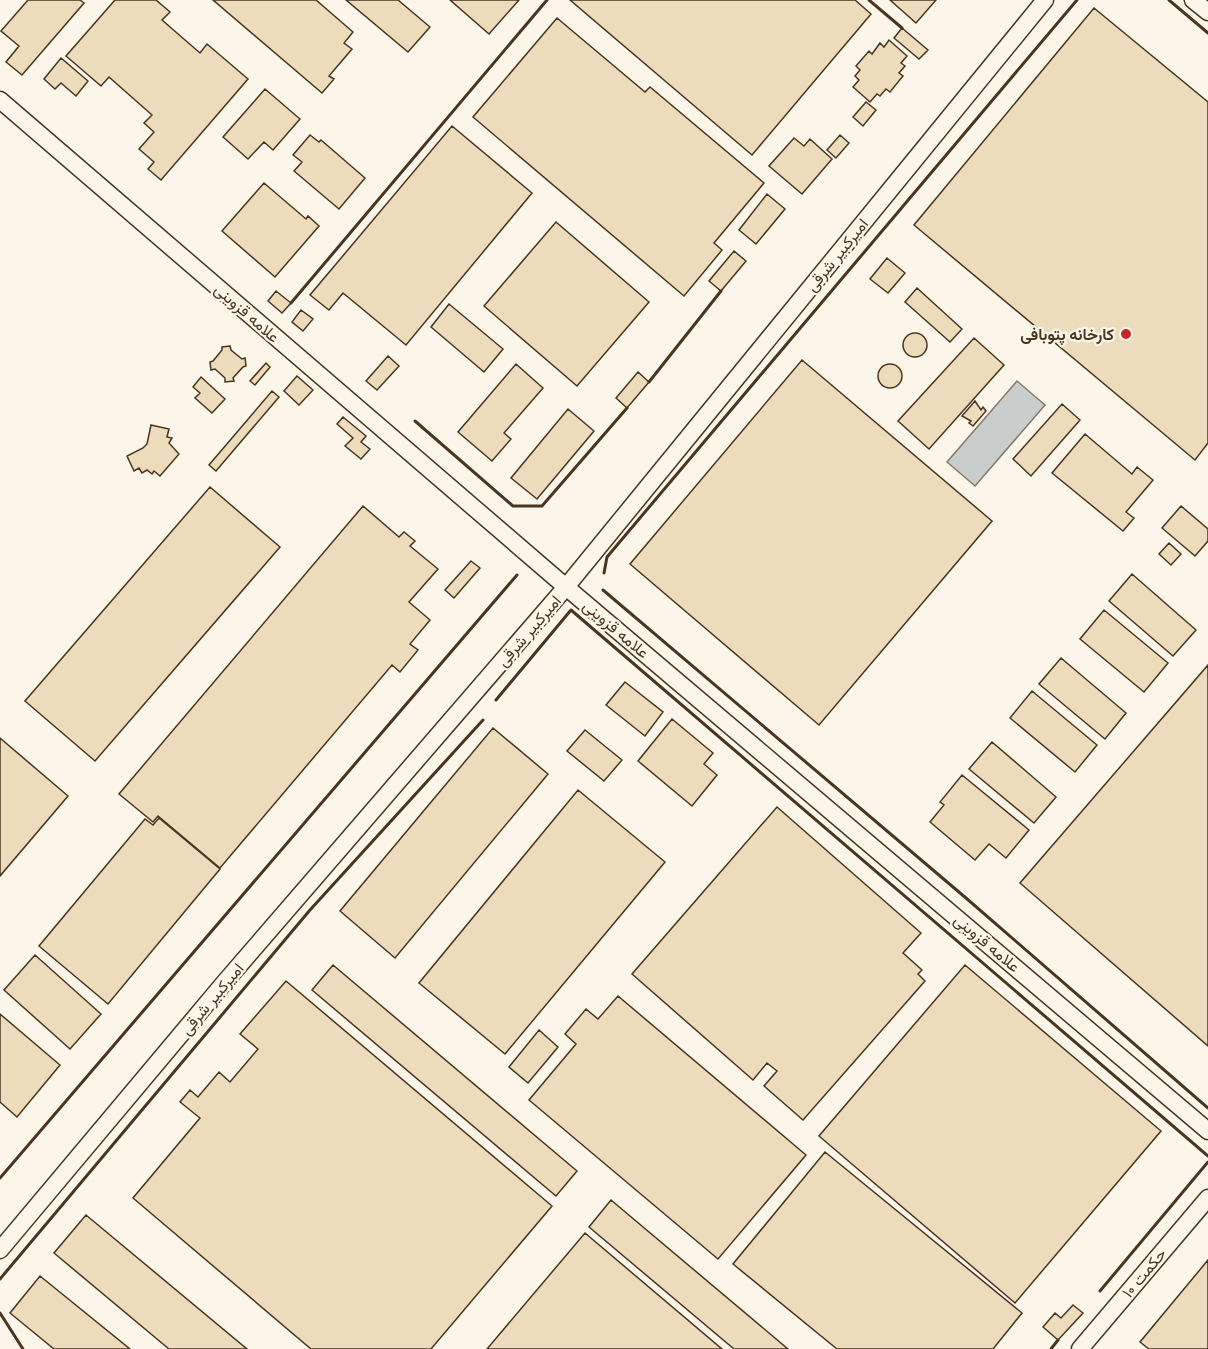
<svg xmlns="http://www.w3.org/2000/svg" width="1208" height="1349" viewBox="0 0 1208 1349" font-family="'DM Sans',Vazirmatn,sans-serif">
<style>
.water{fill:#c9cecd;stroke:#887966;stroke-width:1.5}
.building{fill:#ecdcbc;stroke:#4a3520;stroke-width:1.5}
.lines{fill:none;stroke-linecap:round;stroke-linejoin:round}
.secondary-casing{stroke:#4a3520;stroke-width:19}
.secondary{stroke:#fbf6e9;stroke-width:16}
.wall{stroke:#4a3520;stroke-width:3}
.poi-dot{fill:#c62828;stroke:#fbf6e9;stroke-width:2}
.labels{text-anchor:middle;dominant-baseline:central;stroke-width:4.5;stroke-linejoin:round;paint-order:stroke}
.street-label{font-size:16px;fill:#4a3520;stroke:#fbf6e9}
.poi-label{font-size:16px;font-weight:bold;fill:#4a3520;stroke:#fbf6e9;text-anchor:end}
</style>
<rect width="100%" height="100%" fill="#fbf6e9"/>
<path class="water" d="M 1017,381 L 1045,405 L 975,486 L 947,462 Z"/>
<path class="building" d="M 28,0 L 80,0 L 84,3 L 22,75 L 6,62 L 19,46 L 1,31 Z
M 115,0 L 156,0 L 170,12 L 162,20 L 200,53 L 207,44 L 248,79 L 161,180 L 148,169 L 154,162 L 139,149 L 154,132 L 144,123 L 152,115 L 109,77 L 101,86 L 66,56 Z
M 213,0 L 316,0 L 353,32 L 344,43 L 352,49 L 329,76 L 334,79 L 322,93 Z
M 346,0 L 398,0 L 430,27 L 408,52 Z
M 450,0 L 519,0 L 489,34 Z
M 570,0 L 855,0 L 871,14 L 752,155 Z
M 890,0 L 936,0 L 916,23 Z
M 1094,8 L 1208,102 L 1208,443 L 1195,460 L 914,225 Z
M 557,18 L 645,92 L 650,87 L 764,183 L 714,243 L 722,250 L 684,296 L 473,117 Z
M 902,28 L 928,50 L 919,59 L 894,38 Z
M 889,40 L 907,56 L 901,63 L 905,66 L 899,73 L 903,76 L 890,92 L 886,89 L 880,96 L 877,94 L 870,102 L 853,87 L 859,80 L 855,76 L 860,70 L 856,66 L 869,51 L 872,54 L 880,43 L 884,47 Z
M 61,58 L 88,81 L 76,96 L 61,83 L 55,89 L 44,79 Z
M 265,89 L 300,119 L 273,150 L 264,142 L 248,159 L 223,137 Z
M 866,102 L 876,110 L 863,126 L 853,117 Z
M 452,126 L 532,193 L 406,345 L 343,293 L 329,310 L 310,295 Z
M 310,135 L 319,142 L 321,140 L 365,178 L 339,209 L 294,171 L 302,162 L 293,155 Z
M 840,135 L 849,143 L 836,158 L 827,150 Z
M 794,138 L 804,146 L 810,139 L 832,159 L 802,194 L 769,166 Z
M 264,183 L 306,219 L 308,216 L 319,226 L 275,277 L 222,231 Z
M 767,194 L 785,209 L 756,244 L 739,230 Z
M 556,222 L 649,302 L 577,386 L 484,306 Z
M 734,251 L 746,261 L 721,291 L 709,281 Z
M 887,258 L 905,273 L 888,293 L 870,279 Z
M 917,288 L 962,329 L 950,342 L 905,302 Z
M 276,291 L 291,303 L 282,313 L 268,301 Z
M 449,304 L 503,349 L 484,372 L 431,327 Z
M 301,310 L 313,319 L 303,331 L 292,322 Z
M903 345a12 12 0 1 1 24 0a12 12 0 1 1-24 0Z
M 974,338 L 1004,365 L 929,449 L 898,421 Z
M 230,346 L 231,350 L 242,359 L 245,358 L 246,366 L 243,367 L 233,378 L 234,381 L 225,382 L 225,378 L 215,369 L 211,370 L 210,362 L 213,361 L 222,350 L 222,347 Z
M 388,356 L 399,366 L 377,390 L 366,381 Z
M 802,360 L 992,521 L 819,725 L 630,564 Z
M 266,363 L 270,367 L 255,385 L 250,381 Z
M878 376a12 12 0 1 1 24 0a12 12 0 1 1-24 0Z
M 516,364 L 543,388 L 504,433 L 511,439 L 492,461 L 458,432 Z
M 638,372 L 649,382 L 627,408 L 616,398 Z
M 297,376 L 313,390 L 299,405 L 284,391 Z
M 201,377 L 225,399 L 212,413 L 195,398 L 200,393 L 193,387 Z
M 272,391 L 279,397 L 216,471 L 209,465 Z
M 975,401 L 981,410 L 983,407 L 986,411 L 973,426 L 969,423 L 971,421 L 962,416 Z
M 1062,404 L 1080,420 L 1031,476 L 1013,459 Z
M 568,409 L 594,431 L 537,499 L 511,478 Z
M 343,417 L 366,436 L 361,442 L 370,449 L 361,459 L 345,446 L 353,438 L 337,424 Z
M 151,425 L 169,429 L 167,437 L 172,438 L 169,443 L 179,454 L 160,476 L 154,471 L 152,474 L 147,470 L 142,473 L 139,468 L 134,471 L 127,456 L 143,448 L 147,444 Z
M 1085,434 L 1132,474 L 1137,467 L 1153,480 L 1126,512 L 1134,518 L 1123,531 L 1052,473 Z
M 210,487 L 280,547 L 95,761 L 25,701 Z
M 363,506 L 399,537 L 404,532 L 415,541 L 410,546 L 438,569 L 409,602 L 430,620 L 410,644 L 418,650 L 400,672 L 392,665 L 220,868 L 158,816 L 153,822 L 119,794 Z
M 1181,506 L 1208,529 L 1208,541 L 1195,556 L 1162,528 Z
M 1169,543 L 1181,554 L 1171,565 L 1159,554 Z
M 471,561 L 480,568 L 454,598 L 445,590 Z
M 1132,574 L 1196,630 L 1173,656 L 1109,601 Z
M 1104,610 L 1168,663 L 1144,692 L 1080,639 Z
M 1061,658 L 1126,713 L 1105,739 L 1039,684 Z
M 1208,665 L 1208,1046 L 1020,883 Z
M 625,682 L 663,712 L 645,736 L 606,705 Z
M 1032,691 L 1097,745 L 1075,772 L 1010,718 Z
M 672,719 L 713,753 L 704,764 L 717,775 L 692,806 L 638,761 Z
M 493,728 L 548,774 L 395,958 L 340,911 Z
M 585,730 L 622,760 L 604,781 L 567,751 Z
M 0,738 L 68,796 L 0,876 Z
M 992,742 L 1056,797 L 1034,823 L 969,769 Z
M 962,775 L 1029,830 L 1006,858 L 989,844 L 975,860 L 930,822 L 944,805 L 940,802 Z
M 578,790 L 665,862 L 505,1054 L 419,983 Z
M 777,807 L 921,933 L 903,953 L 922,970 L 918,974 L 925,981 L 803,1120 L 764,1086 L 777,1071 L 767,1063 L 753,1080 L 632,974 Z
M 159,818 L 220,869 L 108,1004 L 39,946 L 145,819 L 153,825 Z
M 35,955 L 101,1014 L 70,1049 L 4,990 Z
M 333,965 L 577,1171 L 556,1196 L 312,990 Z
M 965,965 L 1161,1131 L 1015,1303 L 819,1136 Z
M 286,981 L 552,1206 L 431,1349 L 311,1349 L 133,1198 L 200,1118 L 180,1102 L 190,1090 L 198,1097 L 219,1072 L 230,1082 L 258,1049 L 240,1034 Z
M 618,996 L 806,1155 L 718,1259 L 529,1100 L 576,1044 L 565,1034 L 586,1009 L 598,1019 Z
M 0,1014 L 60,1065 L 17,1117 L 0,1102 Z
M 539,1030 L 558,1047 L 528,1083 L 509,1067 Z
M 825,1152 L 1022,1313 L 993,1349 L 837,1349 L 733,1264 Z
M 611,1200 L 788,1349 L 734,1349 L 589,1227 Z
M 86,1215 L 247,1349 L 169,1349 L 54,1253 Z
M 585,1233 L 722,1349 L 487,1349 Z
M 1208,1260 L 1208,1349 L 1149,1349 L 1140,1342 Z
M 40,1276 L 130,1349 L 54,1349 L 10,1313 Z
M 1073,1305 L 1083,1313 L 1058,1340 L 1043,1327 L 1055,1313 L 1061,1318 Z"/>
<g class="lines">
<g class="secondary-casing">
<path id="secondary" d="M 1193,0 L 1208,12
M 0,100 L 566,587 L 1208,1131
M 0,1250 L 224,983 L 566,587 L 1045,0
M 1080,1349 L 1208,1198"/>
</g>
<use href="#secondary" class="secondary"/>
<path class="wall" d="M 869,0 L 902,28
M 1169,0 L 1208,33
M 291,303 L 547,0
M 649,382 L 721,291
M 415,421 L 513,506 L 542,506 L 627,408
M 604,573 L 607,557 L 1077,0
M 603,590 L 966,898 L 1208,1108
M 496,700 L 571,610 L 1208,1156
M 0,1178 L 517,575
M 0,1279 L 310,910 L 483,720
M 1100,1291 L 1208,1162
M 0,1313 L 23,1349
M 1051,1349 L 1058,1340"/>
</g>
<circle class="poi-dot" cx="1126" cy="334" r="6"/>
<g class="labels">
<g class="street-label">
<text transform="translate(837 255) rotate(-51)">امیرکبیر شرقی</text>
<text transform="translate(247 313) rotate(41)">علامه قزوینی</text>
<text transform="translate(616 629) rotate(40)">علامه قزوینی</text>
<text transform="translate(529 631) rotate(-49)">امیرکبیر شرقی</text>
<text transform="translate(987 943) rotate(40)">علامه قزوینی</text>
<text transform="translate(212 999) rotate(-50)">امیرکبیر شرقی</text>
<text transform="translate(1144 1273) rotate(-50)">حکمت ۱۰</text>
</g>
<g class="poi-label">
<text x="1114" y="334">کارخانه پتوبافی</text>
</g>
</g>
</svg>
